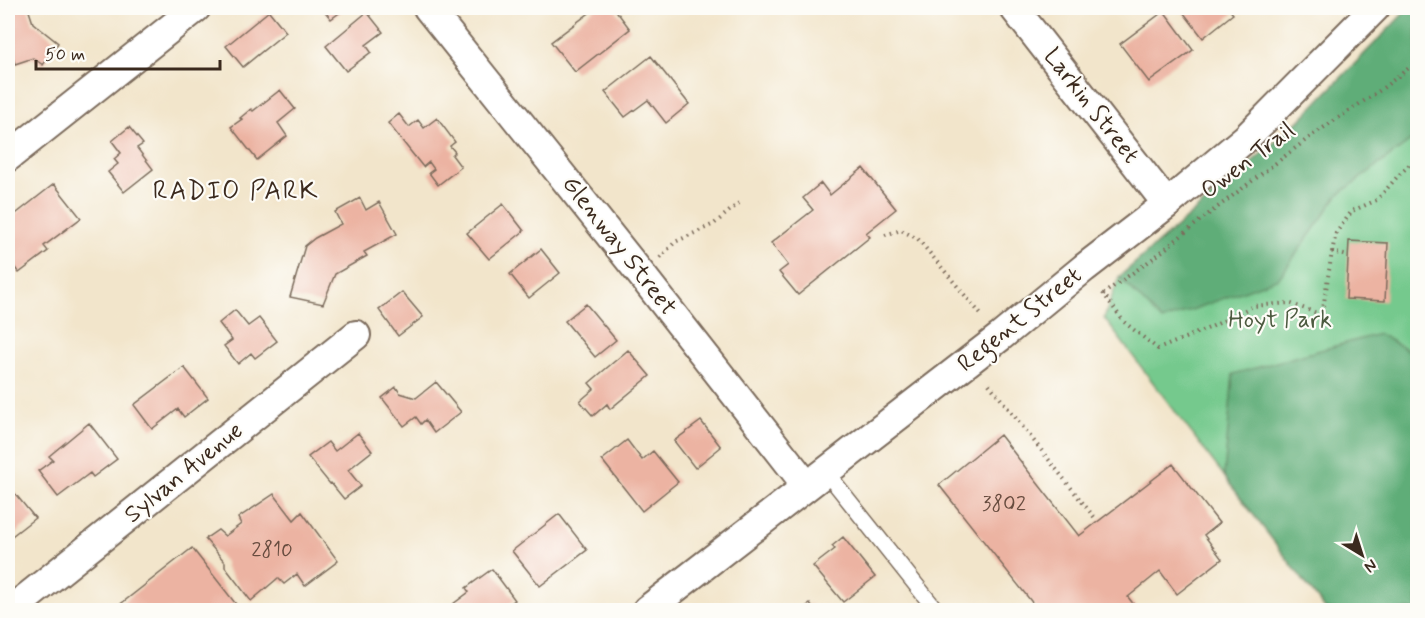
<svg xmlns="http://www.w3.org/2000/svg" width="1425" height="618" viewBox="0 0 1425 618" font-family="Mynerve,sans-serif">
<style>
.green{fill:#74c98d;stroke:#587a56;stroke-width:1.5}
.forest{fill:#5fad78;stroke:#4d6c4b;stroke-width:1.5}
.building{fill:#ecb3a2}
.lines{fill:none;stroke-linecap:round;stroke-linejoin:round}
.service-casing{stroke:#7b6b5b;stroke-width:18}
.minor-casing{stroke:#7b6b5b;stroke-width:32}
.path{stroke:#7b6b5b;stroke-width:4;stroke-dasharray:1.5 4.5;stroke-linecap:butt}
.service{stroke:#fff;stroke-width:15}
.minor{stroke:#fff;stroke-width:28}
.labels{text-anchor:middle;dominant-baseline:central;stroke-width:4.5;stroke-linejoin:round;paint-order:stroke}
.number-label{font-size:21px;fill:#674c3f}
.street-label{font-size:24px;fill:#3b2a1e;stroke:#fdfcf7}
.park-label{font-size:24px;fill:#4c5a3f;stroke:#fdfcf7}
.neighbourhood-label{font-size:26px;letter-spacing:1.5px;fill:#3b2a1e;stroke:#fdfcf7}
</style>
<rect width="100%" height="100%" fill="#fdfcf7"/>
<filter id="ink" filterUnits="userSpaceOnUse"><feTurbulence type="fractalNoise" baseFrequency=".0167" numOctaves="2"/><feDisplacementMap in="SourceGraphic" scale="12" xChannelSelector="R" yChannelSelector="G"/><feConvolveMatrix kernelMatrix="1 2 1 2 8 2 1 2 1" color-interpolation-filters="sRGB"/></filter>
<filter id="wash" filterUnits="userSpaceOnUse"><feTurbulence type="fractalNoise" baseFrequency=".008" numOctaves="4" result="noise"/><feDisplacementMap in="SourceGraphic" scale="24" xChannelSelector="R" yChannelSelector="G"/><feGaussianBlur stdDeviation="1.35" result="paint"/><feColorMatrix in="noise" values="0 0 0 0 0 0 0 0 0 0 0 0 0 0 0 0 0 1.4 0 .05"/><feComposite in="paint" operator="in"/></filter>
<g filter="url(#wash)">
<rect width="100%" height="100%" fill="#f2e5cb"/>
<path class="green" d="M 1409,8 L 1417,8 L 1417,610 L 1326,610 L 1104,318 L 1119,277 L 1298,122 Z"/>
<path class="forest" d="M 1409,8 L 1417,8 L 1417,136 L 1338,195 L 1279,278 L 1162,321 L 1119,277 L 1298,122 Z
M 1379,334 L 1417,355 L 1417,610 L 1326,610 L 1224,476 L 1233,374 Z"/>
<g id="blocks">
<path class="building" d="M 8,8 L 28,8 L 33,23 L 58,43 L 43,65 L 33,58 L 15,64 L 8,43 Z
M 322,8 L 346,8 L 331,19 Z
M 596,8 L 614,8 L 630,29 L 575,72 L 551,42 Z
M 1180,8 L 1228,8 L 1233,14 L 1203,38 Z
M 269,11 L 286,32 L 243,67 L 226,46 Z
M 1164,11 L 1193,50 L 1149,82 L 1120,44 Z
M 367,12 L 383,32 L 366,45 L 371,52 L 346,71 L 326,46 Z
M 651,56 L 689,104 L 666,123 L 648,100 L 625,117 L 605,92 Z
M 280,90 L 295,109 L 278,123 L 287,136 L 257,160 L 231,127 L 242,119 L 240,118 L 251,109 L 253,111 Z
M 399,114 L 409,127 L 418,120 L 424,128 L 437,118 L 455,142 L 450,146 L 455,152 L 452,155 L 461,167 L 438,185 L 429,173 L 434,169 L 429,162 L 423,167 L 388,123 Z
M 129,127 L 143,144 L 137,148 L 153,169 L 124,192 L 108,172 L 118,164 L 114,159 L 121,153 L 112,141 Z
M 863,168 L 896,209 L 866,233 L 870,237 L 798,295 L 779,272 L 788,265 L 771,243 L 813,210 L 803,198 L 821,183 L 830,195 Z
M 54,184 L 81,218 L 44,246 L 48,251 L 19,273 L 8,259 L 8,220 Z
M 360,198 L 366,210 L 379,202 L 397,234 L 364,252 L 367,256 L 335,274 L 323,304 L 290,297 L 305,246 L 315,238 L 341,224 L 335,212 Z
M 503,204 L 524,231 L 489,259 L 467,233 Z
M 1349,241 L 1388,243 L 1385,301 L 1346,299 Z
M 541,249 L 560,273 L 529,298 L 510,274 Z
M 402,292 L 423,317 L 398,336 L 379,310 Z
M 586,304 L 616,340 L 595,357 L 565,321 Z
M 235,310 L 248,326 L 259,318 L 277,341 L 255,358 L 251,353 L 238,364 L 224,346 L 232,340 L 219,323 Z
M 628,350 L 650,376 L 610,409 L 607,404 L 593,416 L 580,401 L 594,389 L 589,383 Z
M 184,367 L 208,398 L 184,417 L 178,409 L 152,429 L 134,405 Z
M 436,382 L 461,412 L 434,433 L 425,420 L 421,424 L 416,417 L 404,426 L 382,398 L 396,387 L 400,393 L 416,398 Z
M 701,421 L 721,447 L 695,468 L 674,441 Z
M 89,423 L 117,459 L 93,477 L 90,473 L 58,497 L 38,471 L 53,460 L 49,456 Z
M 358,433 L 372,451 L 348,470 L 361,486 L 344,499 L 331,483 L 330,484 L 308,457 L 328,442 L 335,451 Z
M 1000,435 L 1079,536 L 1173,464 L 1219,523 L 1204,535 L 1222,559 L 1177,594 L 1160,571 L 1128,597 L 1138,610 L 1038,610 L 939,485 Z
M 627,440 L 642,460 L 653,451 L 678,482 L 642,511 L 602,460 Z
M 8,485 L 35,518 L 8,539 Z
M 274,494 L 294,520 L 302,512 L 338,561 L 305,586 L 297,574 L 284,584 L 278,578 L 251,601 L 225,567 L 225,562 L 205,539 L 218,530 L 225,536 L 241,524 L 238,518 Z
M 559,514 L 587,550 L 540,586 L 512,551 Z
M 843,537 L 875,577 L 843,602 L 813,566 L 835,549 L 832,546 Z
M 192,548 L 239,608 L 236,610 L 113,610 Z
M 492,569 L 515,600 L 501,610 L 445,610 L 469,592 L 466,588 Z
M 810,604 L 814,610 L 801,610 Z"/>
</g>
</g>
<g filter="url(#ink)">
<use href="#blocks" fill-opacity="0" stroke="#7b6b5b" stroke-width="1.5"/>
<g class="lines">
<g class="service-casing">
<path id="service" d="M 826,472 L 936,610"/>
</g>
<g class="minor-casing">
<path id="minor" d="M 428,8 L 644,278 L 807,486
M 1014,8 L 1167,204
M 8,157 L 196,8
M 11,610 L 356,335
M 647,610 L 1000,337 L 1084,268 L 1167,204 L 1246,138 L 1375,8"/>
</g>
<path class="path" d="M 885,235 L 901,230 L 918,239 L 983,317
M 1332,252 L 1336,233 L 1352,211 L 1377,200 L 1397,177 L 1418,156
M 660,258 L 675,242 L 714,224 L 739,203
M 1103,293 L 1124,322 L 1158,349 L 1209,328 L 1253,306 L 1289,303 L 1322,315 L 1332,252 L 1348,256
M 1103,294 L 1155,257 L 1202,219 L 1314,134 L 1379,91 L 1418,61
M 989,384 L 1094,517"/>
<use href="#service" class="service"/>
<use href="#minor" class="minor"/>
</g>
</g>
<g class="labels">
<g class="number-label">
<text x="1004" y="504">3802</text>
<text x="272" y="550">2810</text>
</g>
<g class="street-label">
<text transform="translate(1091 106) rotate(52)">Larkin Street</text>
<text transform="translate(1248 161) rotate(-37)">Owen Trail</text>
<text transform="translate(619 246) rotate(52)">Glenway Street</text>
<text transform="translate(1020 320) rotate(-39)">Regent Street</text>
<text transform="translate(184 473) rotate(-39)">Sylvan Avenue</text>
</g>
<g class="park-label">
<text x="1280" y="320">Hoyt Park</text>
</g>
<g class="neighbourhood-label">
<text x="236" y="192">RADIO PARK</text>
</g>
</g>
<rect width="1425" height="618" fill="none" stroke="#fdfcf7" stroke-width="30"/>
<g transform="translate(1362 555) rotate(142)" stroke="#fdfcf7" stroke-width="4.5" paint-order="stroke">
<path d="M0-4.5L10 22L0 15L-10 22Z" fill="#3b2a1e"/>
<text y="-9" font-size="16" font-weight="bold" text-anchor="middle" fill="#3b2a1e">N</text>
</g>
<path d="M36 60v9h184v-9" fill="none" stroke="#3b2a1e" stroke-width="3"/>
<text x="45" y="60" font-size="18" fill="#3b2a1e" stroke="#fdfcf7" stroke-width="4.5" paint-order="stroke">50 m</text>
</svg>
